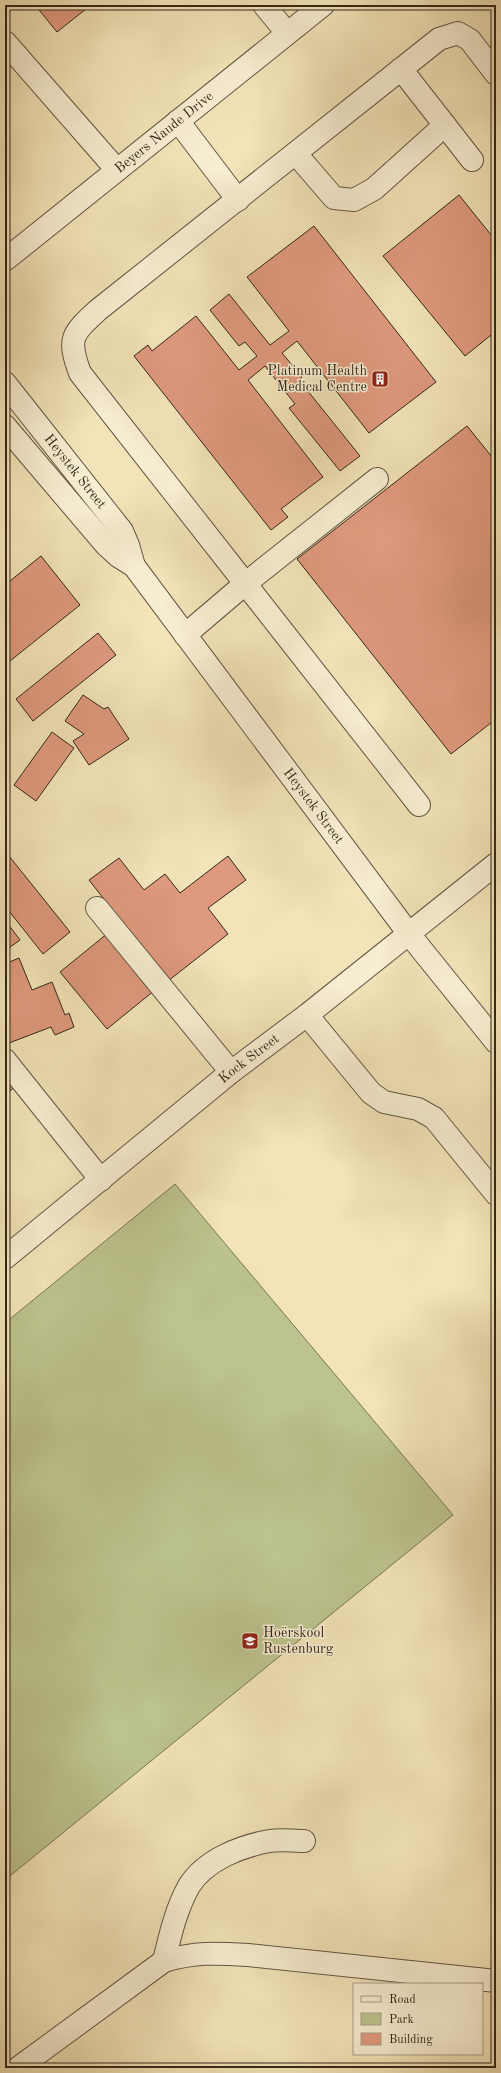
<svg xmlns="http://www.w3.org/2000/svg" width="501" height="2073" viewBox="0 0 501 2073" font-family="'Old Standard TT',serif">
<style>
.green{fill:#bcc38e;stroke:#787554}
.building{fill:#df997e;stroke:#33271a}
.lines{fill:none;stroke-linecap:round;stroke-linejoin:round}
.minor-casing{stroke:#635642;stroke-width:24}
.minor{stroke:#f7edd1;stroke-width:22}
.labels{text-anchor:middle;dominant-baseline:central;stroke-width:3;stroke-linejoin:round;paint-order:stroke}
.street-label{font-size:14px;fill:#33271a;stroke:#f7edd1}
.poi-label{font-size:14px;fill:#33271a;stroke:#f7edd1;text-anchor:end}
</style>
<rect width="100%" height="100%" fill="#f2e3b8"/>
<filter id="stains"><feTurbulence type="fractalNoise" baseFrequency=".005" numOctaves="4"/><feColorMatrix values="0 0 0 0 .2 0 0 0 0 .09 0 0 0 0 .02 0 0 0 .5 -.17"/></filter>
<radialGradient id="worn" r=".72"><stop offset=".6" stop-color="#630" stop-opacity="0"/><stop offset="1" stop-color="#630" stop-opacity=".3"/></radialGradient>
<path class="green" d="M 175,1184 L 453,1515 L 5,1880 L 5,1323 Z"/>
<path class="building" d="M 35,5 L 91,5 L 57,32 Z
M 459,195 L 496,241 L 496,331 L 465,356 L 383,256 Z
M 314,226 L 436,382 L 369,433 L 297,341 L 282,353 L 302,377 L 299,380 L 360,456 L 340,471 L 289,408 L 295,404 L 265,366 L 248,380 L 323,477 L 281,509 L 288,517 L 271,530 L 134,356 L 148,345 L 152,351 L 196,316 L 239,370 L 257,356 L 245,342 L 239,346 L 210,310 L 229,294 L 270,345 L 289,331 L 247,277 Z
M 467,426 L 496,462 L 496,719 L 451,754 L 297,559 Z
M 41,556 L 80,605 L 5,665 L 5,585 Z
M 98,633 L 116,655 L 33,721 L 16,699 Z
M 83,695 L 104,709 L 108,707 L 129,739 L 89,765 L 73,741 L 84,734 L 65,721 Z
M 52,732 L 74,748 L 36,801 L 14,785 Z
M 5,851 L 70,932 L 43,954 L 5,906 Z
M 228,856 L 246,880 L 208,908 L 228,934 L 168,981 L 89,880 L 119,858 L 144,890 L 165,874 L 180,893 Z
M 5,920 L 20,940 L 6,950 L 5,949 Z
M 108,933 L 155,990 L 107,1029 L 60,972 Z
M 19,958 L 32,990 L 52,982 L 65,1015 L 69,1013 L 74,1027 L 55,1035 L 51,1027 L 9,1043 L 5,1034 L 5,964 Z
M 5,1064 L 21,1082 L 5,1095 Z"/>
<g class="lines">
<g class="minor-casing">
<g id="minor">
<path d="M 264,5 L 287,33"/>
<path d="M 5,42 L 117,170"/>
<path d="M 401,69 L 472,160"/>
<path d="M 178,121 L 238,200"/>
<path d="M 296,154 L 334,198 L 354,200 L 374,189 L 445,125"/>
<path id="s1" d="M 5,260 L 323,5"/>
<path id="s2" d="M 5,383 L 122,531 L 128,545 L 134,566"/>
<path id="s3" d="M 5,426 L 106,545 L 118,556 L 134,566 L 409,934 L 496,1042"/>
<path d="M 185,635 L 246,583 L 377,479"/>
<path d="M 419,805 L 80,373 C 67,338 72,334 98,310 L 439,39 L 458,33 L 470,40 L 496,74"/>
<path d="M 97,908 L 231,1072"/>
<path d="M 307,1015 L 371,1093 L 384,1102 L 418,1109 L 434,1118 L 496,1194"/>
<path d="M 5,1060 L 101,1180"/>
<path id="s4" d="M 5,1258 L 231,1072 L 307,1015 L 496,864"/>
<path d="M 164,1961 C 170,1936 176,1909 189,1886 C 205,1860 241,1846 270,1841 C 281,1839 293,1841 304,1841"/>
<path d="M 18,2068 L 164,1961 C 195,1952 215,1953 248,1955 L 496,1981"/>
</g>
</g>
<use href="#minor" class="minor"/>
</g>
<defs>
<g id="building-square" transform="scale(0.9)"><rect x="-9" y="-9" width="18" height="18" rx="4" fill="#8f2418" stroke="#f7edd1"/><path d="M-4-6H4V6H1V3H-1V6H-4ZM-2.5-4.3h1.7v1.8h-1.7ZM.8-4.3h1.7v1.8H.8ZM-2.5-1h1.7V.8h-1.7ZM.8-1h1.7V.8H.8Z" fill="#fff"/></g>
<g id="university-square" transform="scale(0.9)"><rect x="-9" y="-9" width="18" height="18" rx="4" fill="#8f2418" stroke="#f7edd1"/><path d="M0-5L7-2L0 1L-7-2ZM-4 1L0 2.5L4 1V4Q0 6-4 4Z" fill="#fff"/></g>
</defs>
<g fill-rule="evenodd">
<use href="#building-square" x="380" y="379"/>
<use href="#university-square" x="250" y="1641"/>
</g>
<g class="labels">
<g class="street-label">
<text stroke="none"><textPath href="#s1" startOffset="204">Beyers Naude Drive</textPath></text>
<text stroke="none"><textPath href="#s2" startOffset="113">Heystek Street</textPath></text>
<text stroke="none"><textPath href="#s3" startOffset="491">Heystek Street</textPath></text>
<text stroke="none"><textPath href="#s4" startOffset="315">Kock Street</textPath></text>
</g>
<g class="poi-label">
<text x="367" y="371">Platinum Health<tspan x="367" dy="16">Medical Centre</tspan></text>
<text x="263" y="1633" text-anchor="start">Hoërskool<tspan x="263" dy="16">Rustenburg</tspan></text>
</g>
</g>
<rect width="501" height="2073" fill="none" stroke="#f2e3b8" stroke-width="20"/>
<rect x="6" y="6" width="489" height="2061" fill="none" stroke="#33271a" stroke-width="2"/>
<rect x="10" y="10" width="481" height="2053" fill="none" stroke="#33271a"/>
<rect x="353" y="1983" width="130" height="72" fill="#f7edd1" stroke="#a99e88"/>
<rect x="361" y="1996" width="20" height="6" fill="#f7edd1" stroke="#a99e88"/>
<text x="389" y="2003" font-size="12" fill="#33271a">Road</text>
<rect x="361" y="2013" width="20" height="12" fill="#bcc38e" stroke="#a99e88"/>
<text x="389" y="2023" font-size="12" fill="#33271a">Park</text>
<rect x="361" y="2033" width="20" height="12" fill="#df997e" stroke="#a99e88"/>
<text x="389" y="2043" font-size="12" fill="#33271a">Building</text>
<rect width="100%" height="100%" filter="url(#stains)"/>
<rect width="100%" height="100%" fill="url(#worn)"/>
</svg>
